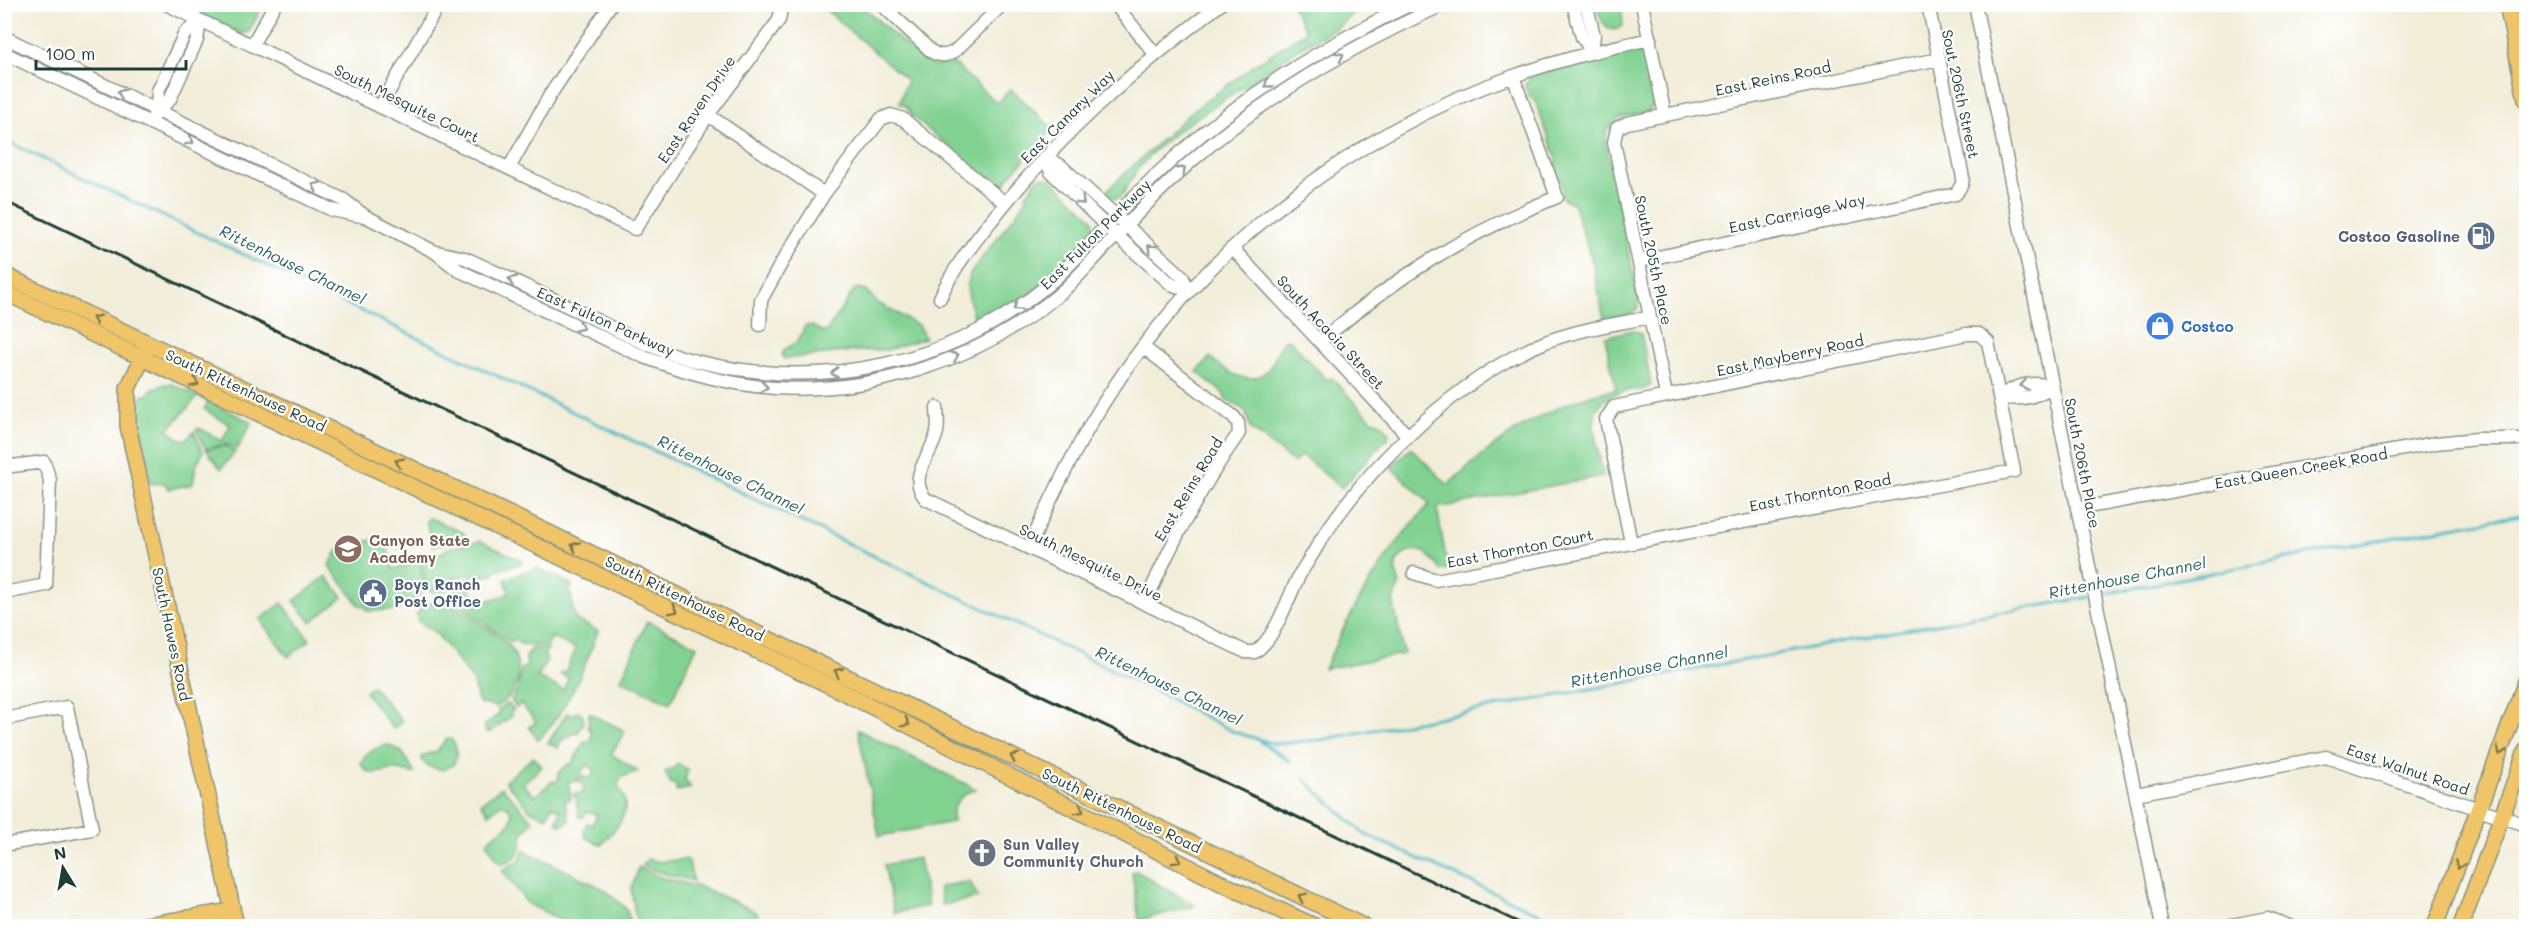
<svg xmlns="http://www.w3.org/2000/svg" width="2531" height="931" viewBox="0 0 2531 931" font-family="Mali,sans-serif">
<style>
.green{fill:#81d191;stroke:#508762;stroke-width:1.5}
.lines{fill:none;stroke-linecap:round;stroke-linejoin:round}
.stream{stroke:#47b4c3;stroke-width:3}
.minor-casing{stroke:#889586;stroke-width:15}
.major-casing{stroke:#889586;stroke-width:18}
.minor{stroke:#fff;stroke-width:12}
.major{stroke:#f0c469;stroke-width:15}
.rail{stroke:#1f3d34;stroke-width:3}
.oneway{stroke:#8f9e9a}
.oneway2{stroke:#7d7a4c}
.labels{text-anchor:middle;dominant-baseline:central;stroke-width:4.5;stroke-linejoin:round;paint-order:stroke}
.street-label{font-size:15px;fill:#1f3d34;stroke:#fff}
.service-label{font-size:15px;font-weight:bold;fill:#4e5e75;stroke:#fff;text-anchor:end}
.shop-label{font-size:15px;font-weight:bold;fill:#366cbe;stroke:#fff;text-anchor:start}
.education-label{font-size:15px;font-weight:bold;fill:#785e54;stroke:#fff;text-anchor:start}
.worship-label{font-size:15px;font-weight:bold;fill:#5b616d;stroke:#fff;text-anchor:start}
.water-label{font-size:16px;font-style:italic;fill:#2b615f;stroke:#fff}
</style>
<rect width="100%" height="100%" fill="#fff"/>
<filter id="ink" filterUnits="userSpaceOnUse"><feTurbulence type="fractalNoise" baseFrequency=".0167" numOctaves="2"/><feDisplacementMap in="SourceGraphic" scale="12" xChannelSelector="R" yChannelSelector="G"/><feConvolveMatrix kernelMatrix="1 2 1 2 8 2 1 2 1" color-interpolation-filters="sRGB"/></filter>
<filter id="wash" filterUnits="userSpaceOnUse"><feTurbulence type="fractalNoise" baseFrequency=".008" numOctaves="4" result="noise"/><feDisplacementMap in="SourceGraphic" scale="24" xChannelSelector="R" yChannelSelector="G"/><feGaussianBlur stdDeviation="1.35" result="paint"/><feColorMatrix in="noise" values="0 0 0 0 0 0 0 0 0 0 0 0 0 0 0 0 0 1.4 0 .05"/><feComposite in="paint" operator="in"/></filter>
<g filter="url(#wash)">
<rect width="100%" height="100%" fill="#f2edd9"/>
<path class="green" d="M 179,5 L 263,5 L 249,32 L 243,34 Z
M 820,5 L 861,5 L 922,60 L 936,66 L 953,63 L 997,103 L 1011,89 L 1053,129 L 1008,178 L 1005,185 L 998,187 L 913,117 L 906,106 L 899,103 L 907,80 Z
M 1294,5 L 1358,5 C 1347,27 1320,36 1300,48 C 1278,61 1257,78 1235,92 C 1192,121 1145,146 1122,196 L 1115,199 L 1104,193 L 1191,112 L 1257,63 L 1304,33 L 1305,29 L 1292,6 Z
M 1596,5 L 1621,5 L 1623,26 C 1607,38 1599,17 1596,5 Z
M 1637,48 L 1642,51 L 1645,58 L 1654,104 L 1648,112 L 1619,118 L 1606,132 L 1606,141 L 1639,303 L 1638,308 L 1631,314 L 1604,319 L 1592,261 L 1573,203 L 1562,198 C 1565,182 1554,173 1556,158 L 1535,101 L 1529,96 L 1525,85 L 1531,77 L 1579,62 Z
M 1041,177 L 1051,179 L 1093,219 L 1094,229 L 1088,239 L 1044,282 L 1009,306 L 975,326 L 967,288 L 970,274 L 1028,198 L 1026,195 L 1037,179 Z
M 858,288 L 866,291 L 878,303 L 918,325 L 925,338 L 887,350 L 853,351 L 784,359 L 782,355 L 785,349 L 797,342 L 805,326 L 812,326 L 823,332 L 827,331 L 854,290 Z
M 1632,330 L 1641,333 L 1651,384 C 1646,392 1639,389 1630,390 C 1575,400 1598,438 1603,476 L 1437,508 L 1448,570 L 1441,570 L 1425,552 L 1414,550 L 1404,554 L 1397,561 L 1395,569 L 1400,584 L 1393,601 L 1404,654 L 1324,669 C 1352,608 1383,553 1430,504 L 1391,467 L 1411,448 L 1448,485 C 1496,440 1550,402 1616,389 L 1605,337 Z
M 1289,339 L 1327,380 L 1332,378 L 1372,420 L 1381,423 L 1389,432 L 1388,440 L 1383,442 L 1342,488 L 1301,455 L 1294,463 L 1250,428 L 1246,413 L 1240,407 L 1226,400 L 1223,393 L 1197,372 L 1210,357 C 1228,374 1256,392 1273,362 C 1277,355 1279,347 1283,341 Z
M 165,384 L 172,384 L 252,422 L 237,449 L 225,444 L 206,449 L 196,430 L 199,428 L 222,441 L 230,425 L 204,409 L 208,403 L 198,396 L 168,430 L 178,438 L 185,440 L 194,432 L 203,452 L 196,466 L 193,484 L 169,489 L 164,483 L 151,484 L 136,406 L 138,399 L 142,399 L 143,395 L 147,396 L 151,390 Z
M 225,446 L 235,452 L 221,469 L 207,451 L 208,449 Z
M 430,518 L 464,533 L 466,539 L 433,546 L 426,521 Z
M 375,539 L 380,546 L 387,546 L 393,569 L 419,561 L 425,589 L 419,596 L 413,598 L 411,606 L 392,610 L 367,611 L 364,606 L 359,605 L 329,566 L 338,550 Z
M 480,541 L 521,560 L 522,563 L 493,571 L 494,575 C 477,580 454,566 447,590 L 435,592 L 427,590 L 421,559 L 436,556 L 449,548 Z
M 537,568 L 572,585 L 570,590 L 575,619 L 598,631 C 584,670 567,711 538,740 L 529,727 L 536,722 L 521,704 L 516,708 L 511,700 L 518,690 L 521,669 L 527,666 L 526,656 L 531,649 L 548,648 L 544,655 L 547,660 L 538,677 L 563,690 L 569,678 L 560,674 L 566,671 L 576,649 L 552,637 L 547,645 C 537,646 523,648 515,640 L 510,641 L 460,606 L 461,602 L 453,592 L 458,580 L 479,579 L 469,583 L 476,604 L 509,594 L 505,579 Z
M 326,576 L 343,597 L 311,622 L 294,601 Z
M 436,601 C 451,602 465,613 477,621 C 487,628 499,635 507,643 C 518,654 522,678 513,692 C 509,698 502,702 496,707 L 479,703 L 472,679 L 436,633 L 418,621 L 417,614 L 423,605 Z
M 282,603 L 310,640 L 288,657 L 260,620 Z
M 647,621 L 697,646 L 670,703 L 621,680 Z
M 373,686 L 402,722 L 393,729 L 365,692 Z
M 507,703 L 514,710 L 510,713 L 512,716 L 490,732 L 486,732 L 484,726 L 499,714 L 498,710 Z
M 578,712 L 582,713 L 584,722 L 577,734 L 573,732 L 570,737 L 561,740 L 558,748 L 548,743 L 567,713 L 571,715 Z
M 589,713 L 623,730 L 624,734 L 611,754 L 638,771 L 622,777 L 618,783 C 618,790 624,793 625,801 C 627,821 612,831 602,845 L 586,838 L 584,831 L 587,823 L 592,825 L 597,815 L 587,811 L 584,817 L 579,817 L 576,798 L 573,794 L 584,792 L 582,781 L 577,782 L 583,775 L 590,779 L 595,771 L 587,764 L 576,780 L 568,782 L 571,799 L 565,800 L 569,821 L 561,825 L 557,822 L 561,810 L 552,806 L 547,817 L 530,810 L 505,781 L 533,757 L 542,767 L 523,783 L 533,795 L 536,795 L 553,781 L 555,782 L 559,779 L 558,774 L 568,764 L 571,765 L 585,741 L 590,741 L 592,733 L 588,727 Z
M 858,730 L 976,789 C 960,794 950,806 953,822 L 879,836 Z
M 446,739 L 451,739 C 458,746 458,757 453,765 L 443,770 L 427,766 L 422,760 L 422,756 L 437,751 Z
M 389,745 L 402,752 L 415,773 C 408,773 402,770 395,770 C 382,770 367,780 361,763 C 364,754 379,745 389,745 Z
M 678,763 L 688,770 L 685,779 L 691,788 L 676,791 L 676,784 L 671,784 L 665,772 L 674,768 Z
M 502,787 L 533,821 L 523,833 L 521,847 L 516,857 L 503,864 L 498,861 L 487,843 L 490,838 L 510,824 L 512,813 L 508,807 L 501,804 L 489,814 L 481,803 Z
M 524,850 L 606,890 L 627,910 L 631,926 L 576,926 L 565,922 L 528,904 L 502,870 L 519,861 Z
M 919,858 L 928,906 L 894,913 L 884,865 Z
M 648,859 L 659,862 L 686,859 L 689,862 L 693,881 L 658,872 L 642,865 Z
M 639,867 L 659,877 L 703,888 L 753,910 L 757,913 L 758,915 L 753,926 L 637,926 L 631,889 Z
M 1135,871 L 1138,872 L 1195,906 L 1139,920 L 1132,873 Z
M 970,881 L 978,898 L 942,905 L 939,887 Z"/>
<g class="lines">
<path class="stream" d="M 4,140 L 1152,689 L 1234,732 L 1275,744 L 1320,740 L 1979,616 L 2091,597
M 2098,595 L 2401,536 L 2526,514
M 1259,741 L 1290,761
M 1304,779 L 1364,834 L 1567,926"/>
</g>
</g>
<g filter="url(#ink)">
<g class="lines">
<g class="minor-casing">
<path id="minor" d="M 166,4 L 635,229 L 708,115 L 779,20 L 782,4
M 881,4 L 932,52 C 941,57 947,56 955,51 L 1003,4
M 1115,4 L 1155,54
M 1573,4 L 1582,37 L 1592,52
M 1586,4 L 1594,35 L 1592,52
M 1642,4 L 1665,115
M 1975,4 L 2162,926
M 4,37 L 344,200 L 365,216 L 435,252 L 458,270 L 644,357 C 687,373 730,385 775,388 C 875,394 980,359 1057,296 C 1075,281 1090,263 1106,246 C 1135,216 1164,185 1195,158 C 1270,93 1355,44 1445,4
M 252,45 L 275,4
M 4,53 L 332,210 L 361,216
M 380,107 L 439,4
M 157,109 L 158,91 L 185,33 L 200,21
M 154,115 L 170,99 L 197,40 L 200,21
M 708,115 L 824,194
M 1045,157 L 1051,172 L 1106,226 L 1171,284 L 1189,291
M 1045,157 L 1060,165 L 1182,276 L 1189,291
M 509,168 L 550,95 L 611,4
M 1232,248 L 1408,436
M 437,252 L 465,258 C 505,276 544,295 584,314 C 621,332 659,353 700,362 C 822,391 953,365 1050,283 C 1069,267 1086,247 1103,229 C 1128,202 1154,176 1181,152 C 1250,91 1328,44 1411,4
M 1639,261 L 1956,194 L 1962,184 L 1963,178 L 1928,4
M 940,298 C 952,270 972,245 991,221 C 1057,137 1135,68 1221,4
M 760,325 L 761,300 L 782,262 L 824,194 L 881,119 L 891,115 L 903,119 L 1005,203
M 1320,342 C 1397,276 1463,235 1557,197 L 1513,76
M 1143,347 L 1234,417 L 1238,423 L 1239,433 C 1201,487 1171,543 1145,604
M 1666,395 L 1614,142 L 1617,128 L 1627,123 L 1939,59
M 1999,397 C 2016,385 2031,381 2052,386
M 1999,397 C 2019,401 2036,398 2052,386
M 937,407 C 937,415 939,424 937,432 C 932,456 906,477 926,499 L 1246,652 L 1255,652 C 1276,638 1288,597 1300,574 C 1306,564 1313,554 1319,543 C 1368,465 1461,375 1548,341 C 1581,329 1616,324 1650,317
M 4,467 L 44,462 L 50,480 L 46,585 L 4,593
M 2077,509 L 2436,443 L 2477,439 L 2526,439
M 1029,548 C 1052,495 1077,444 1108,396 C 1202,251 1351,132 1514,76 C 1558,60 1604,49 1650,39
M 1414,573 L 1436,580 L 2014,471 L 1988,342 L 1979,334 L 1967,334 L 1614,407 L 1606,419 L 1631,543
M 4,719 L 67,707 L 92,829 L 4,845
M 2136,794 L 2326,757 L 2526,825
M 2227,926 L 2268,918 L 2289,926"/>
</g>
<g class="major-casing">
<path id="major" d="M 2507,4 L 2526,100
M 4,275 L 553,535 L 1363,926
M 4,292 L 835,688 L 1223,884 L 1314,926
M 147,349 L 128,388 L 128,426 L 236,926
M 140,926 L 232,911
M 2435,926 L 2526,681
M 2461,926 L 2526,751"/>
</g>
<use href="#minor" class="minor"/>
<use href="#major" class="major"/>
<path class="rail" d="M 4,201 L 1526,926"/>
</g>
<defs><path id="oneway-chevron" d="M-2-3.5L2.5 0L-2 3.5" fill="none" stroke-width="1.6" stroke-linecap="round" stroke-linejoin="round" transform="scale(1.5)"/></defs>
<g class="oneway">
<use href="#oneway-chevron" transform="translate(1340 56) rotate(-29)"/>
<use href="#oneway-chevron" transform="translate(1268 84) rotate(144)"/>
<use href="#oneway-chevron" transform="translate(121 93) rotate(-156)"/>
<use href="#oneway-chevron" transform="translate(190 141) rotate(26)"/>
<use href="#oneway-chevron" transform="translate(1182 170) rotate(-43)"/>
<use href="#oneway-chevron" transform="translate(316 186) rotate(-154)"/>
<use href="#oneway-chevron" transform="translate(1081 201) rotate(44)"/>
<use href="#oneway-chevron" transform="translate(1151 248) rotate(-138)"/>
<use href="#oneway-chevron" transform="translate(512 280) rotate(-155)"/>
<use href="#oneway-chevron" transform="translate(1017 307) rotate(146)"/>
<use href="#oneway-chevron" transform="translate(580 327) rotate(25)"/>
<use href="#oneway-chevron" transform="translate(955 356) rotate(-23)"/>
<use href="#oneway-chevron" transform="translate(835 373) rotate(174)"/>
<use href="#oneway-chevron" transform="translate(2024 385) rotate(170)"/>
<use href="#oneway-chevron" transform="translate(764 387) rotate(7)"/>
</g>
<g class="oneway2">
<use href="#oneway-chevron" transform="translate(96 319) rotate(-155)"/>
<use href="#oneway-chevron" transform="translate(195 383) rotate(25)"/>
<use href="#oneway-chevron" transform="translate(399 462) rotate(-155)"/>
<use href="#oneway-chevron" transform="translate(575 546) rotate(-154)"/>
<use href="#oneway-chevron" transform="translate(674 610) rotate(26)"/>
<use href="#oneway-chevron" transform="translate(838 672) rotate(-155)"/>
<use href="#oneway-chevron" transform="translate(906 723) rotate(27)"/>
<use href="#oneway-chevron" transform="translate(2501 751) rotate(110)"/>
<use href="#oneway-chevron" transform="translate(1014 757) rotate(-154)"/>
<use href="#oneway-chevron" transform="translate(1080 810) rotate(27)"/>
<use href="#oneway-chevron" transform="translate(1177 860) rotate(28)"/>
<use href="#oneway-chevron" transform="translate(2459 865) rotate(111)"/>
<use href="#oneway-chevron" transform="translate(1302 897) rotate(-154)"/>
</g>
</g>
<defs>
<g id="fuel-disc" transform="scale(1.5)"><circle r="9.5" fill="#5c6f8a" stroke="#fff"/><path d="M-5.5-6h7V0h2V4h1.3V-2.5L3-4.5l.8-.8L6-3V5H2.5V1h-1V6h-7ZM-4.2-4.7v3.2H.2V-4.7Z" fill="#fff"/></g>
<g id="shop-disc" transform="scale(1.5)"><circle r="9.5" fill="#3f7fe0" stroke="#fff"/><path d="M-5-2.5h2.3a2.7 3.5 0 0 1 5.4 0H5L5.5 6h-11ZM-1.5-2.5h3a1.5 2.3 0 0 0-3 0Z" fill="#fff"/></g>
<g id="school-disc" transform="scale(1.5)"><circle r="9.5" fill="#8d6e63" stroke="#fff"/><path d="M0-5L7-2L0 1L-7-2ZM-4 1L0 2.5L4 1V4Q0 6-4 4Z" fill="#fff"/></g>
<g id="civic-disc" transform="scale(1.5)"><circle r="9.5" fill="#5c6f8a" stroke="#fff"/><path d="M-.6-6.5H3V-4.5H.6V-3L4-1V1h2V6H-6V1h2V-1L-.6-3ZM-1.2 2.5V6h2.4V2.5Z" fill="#fff"/></g>
<g id="church-disc" transform="scale(1.5)"><circle r="9.5" fill="#6b7280" stroke="#fff"/><path d="M-1.2-6h2.4v3.5h3.3v2.4h-3.3V6h-2.4V-.1h-3.3v-2.4h3.3Z" fill="#fff"/></g>
</defs>
<g fill-rule="evenodd">
<use href="#fuel-disc" x="2481" y="236"/>
<use href="#shop-disc" x="2160" y="326"/>
<use href="#school-disc" x="348" y="549"/>
<use href="#civic-disc" x="373" y="593"/>
<use href="#church-disc" x="982" y="853"/>
</g>
<g class="labels">
<g class="street-label">
<text transform="translate(1773 78) rotate(-12)">East Reins Road</text>
<text transform="translate(1961 94) rotate(78)">Sout 206th Street</text>
<text transform="translate(407 103) rotate(26)">South Mesquite Court</text>
<text transform="translate(696 109) rotate(-56)">East Raven Drive</text>
<text transform="translate(1067 116) rotate(-45)">East Canary Way</text>
<text transform="translate(1797 213) rotate(-12)">East Carriage Way</text>
<text transform="translate(1095 234) rotate(-45)">East Fulton Parkway</text>
<text transform="translate(1654 260) rotate(78)">South 205th Place</text>
<text transform="translate(606 321) rotate(24)">East Fulton Parkway</text>
<text transform="translate(1331 332) rotate(47)">South Acacia Street</text>
<text transform="translate(1790 355) rotate(-12)">East Mayberry Road</text>
<text transform="translate(246 390) rotate(25)">South Rittenhouse Road</text>
<text transform="translate(2083 463) rotate(79)">South 206th Place</text>
<text transform="translate(2301 468) rotate(-10)">East Queen Creek Road</text>
<text transform="translate(1188 489) rotate(-59)">East Reins Road</text>
<text transform="translate(1820 492) rotate(-11)">East Thornton Road</text>
<text transform="translate(1520 548) rotate(-11)">East Thornton Court</text>
<text transform="translate(1091 562) rotate(26)">South Mesquite Drive</text>
<text transform="translate(685 598) rotate(26)">South Rittenhouse Road</text>
<text transform="translate(172 634) rotate(78)">South Hawes Road</text>
<text transform="translate(2408 769) rotate(19)">East Walnut Road</text>
<text transform="translate(1122 810) rotate(26)">South Rittenhouse Road</text>
</g>
<g class="service-label">
<text x="2460" y="236">Costco Gasoline</text>
<text x="394" y="584" text-anchor="start">Boys Ranch<tspan x="394" dy="17">Post Office</tspan></text>
</g>
<g class="shop-label">
<text x="2181" y="326">Costco</text>
</g>
<g class="education-label">
<text x="369" y="540">Canyon State<tspan x="369" dy="17">Academy</tspan></text>
</g>
<g class="worship-label">
<text x="1003" y="844">Sun Valley<tspan x="1003" dy="17">Community Church</tspan></text>
</g>
<g class="water-label">
<text transform="translate(293 264) rotate(26)">Rittenhouse Channel</text>
<text transform="translate(731 474) rotate(26)">Rittenhouse Channel</text>
<text transform="translate(2127 577) rotate(-11)">Rittenhouse Channel</text>
<text transform="translate(1649 666) rotate(-11)">Rittenhouse Channel</text>
<text transform="translate(1169 685) rotate(26)">Rittenhouse Channel</text>
</g>
</g>
<rect width="2531" height="931" fill="none" stroke="#fff" stroke-width="24"/>
<g transform="translate(63 868) rotate(349)" stroke="#ffffff" stroke-width="4.5" paint-order="stroke">
<path d="M0-4.5L10 22L0 15L-10 22Z" fill="#1f3d34"/>
<text y="-9" font-size="16" font-weight="bold" text-anchor="middle" fill="#1f3d34">N</text>
</g>
<path d="M36 60v9h150v-9" fill="none" stroke="#1f3d34" stroke-width="3"/>
<text x="45" y="60" font-size="18" fill="#1f3d34" stroke="#ffffff" stroke-width="4.5" paint-order="stroke">100 m</text>
</svg>
